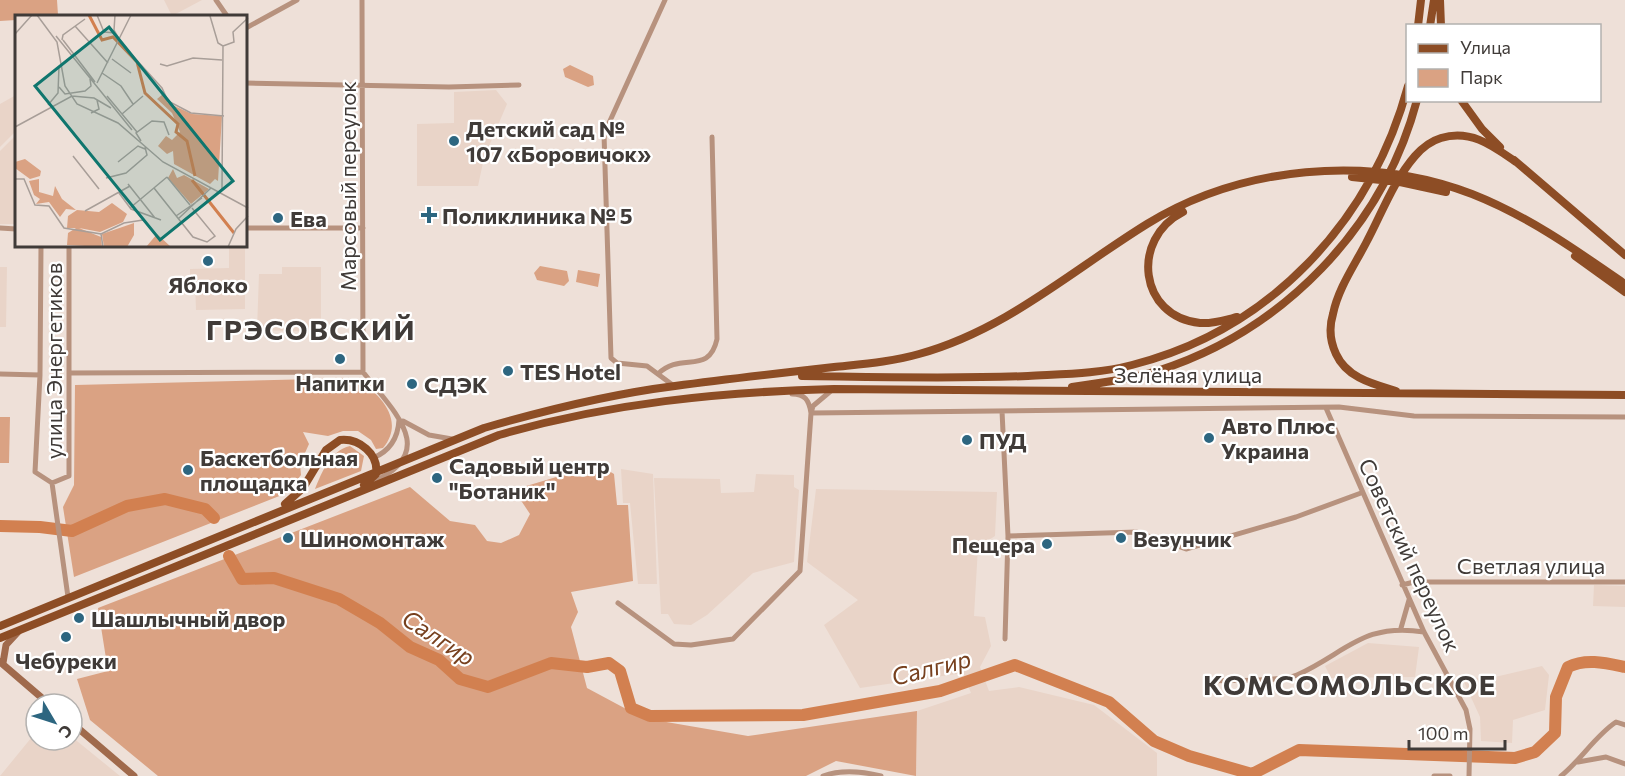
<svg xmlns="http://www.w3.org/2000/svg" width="1625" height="776" viewBox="0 0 1625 776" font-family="Commissioner,sans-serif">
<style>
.built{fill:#e9d4c8}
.green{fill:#daa283}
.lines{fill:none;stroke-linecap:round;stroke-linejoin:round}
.river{stroke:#d28050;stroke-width:12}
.street{stroke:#b7927e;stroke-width:5}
.secondary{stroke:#a06a4c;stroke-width:7}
.primary{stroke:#8d4d25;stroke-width:8}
.poi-dot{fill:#2d6680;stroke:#fff;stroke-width:2}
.labels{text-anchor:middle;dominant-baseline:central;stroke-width:4.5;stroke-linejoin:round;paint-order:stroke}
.poi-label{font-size:22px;font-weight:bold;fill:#403b38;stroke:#fff;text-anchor:start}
.street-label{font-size:22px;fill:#403b38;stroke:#fff}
.water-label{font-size:24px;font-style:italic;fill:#77401e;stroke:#fff}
.district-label{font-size:28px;font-weight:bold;letter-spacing:1.5px;fill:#403b38;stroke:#fff}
.inset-river{fill:none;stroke:#d28050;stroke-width:3}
.inset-road{fill:none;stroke:#a89e98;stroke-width:1.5}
.view{fill:#0f766e;fill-opacity:0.15;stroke:#0f766e;stroke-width:3}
.inset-edge{fill:none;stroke:#403b38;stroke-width:3}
</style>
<rect width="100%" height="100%" fill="#eee0d8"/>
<path class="built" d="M 164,0 L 202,0 L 172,16 Z
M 496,90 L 507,104 L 484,158 L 478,186 L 417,186 L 417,124 L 454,123 L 454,92 Z
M 16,95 L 16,131 L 0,147 L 0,104 Z
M 16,135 L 16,224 L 0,224 L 0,151 Z
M 229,246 L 245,246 L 245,309 L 196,310 L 195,282 L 190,282 L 190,269 L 229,268 Z
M 0,267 L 7,267 L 6,327 L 0,327 Z
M 282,267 L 321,267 L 321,332 L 257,330 L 259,274 L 282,274 Z
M 621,469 L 653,474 L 657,584 L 638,584 L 630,503 L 623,503 Z
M 756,474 L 794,475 L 794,487 L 799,490 L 794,562 L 753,573 L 707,615 L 691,625 L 674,624 L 668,614 L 661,614 L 654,478 L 720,479 L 721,493 L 754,492 Z
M 816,489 L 997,492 L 995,536 L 978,547 L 974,616 L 985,617 L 991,646 L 980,667 L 989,691 L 1019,687 L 1094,705 L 1157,753 L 1157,776 L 916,776 L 917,711 L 971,693 L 963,673 L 860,688 L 824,625 L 858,600 L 807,562 Z
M 1594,585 L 1625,586 L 1625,607 L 1593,606 Z
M 1368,643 L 1419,647 L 1415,677 L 1331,678 L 1325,666 Z
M 1542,666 L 1549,675 L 1545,710 L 1513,720 L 1512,743 L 1481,741 L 1480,717 L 1464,682 L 1469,681 L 1468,674 L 1482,680 Z
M 36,732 L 36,740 L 72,740 L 72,737 L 120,776 L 0,776 Z"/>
<path class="green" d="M 0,0 L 57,0 L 58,15 L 16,16 L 16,20 L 0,21 Z
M 570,65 L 593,76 L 594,85 L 588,87 L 565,77 L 563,69 Z
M 540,266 L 567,271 L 569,281 L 564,286 L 537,280 L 534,273 Z
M 578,270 L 600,274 L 598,287 L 576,282 Z
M 356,378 C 380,394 406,420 383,448 L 376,449 L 371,440 L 358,431 L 343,431 L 328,436 L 303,432 L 309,444 L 300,464 L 301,475 L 287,493 L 74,577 L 63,507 L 74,485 L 75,385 Z
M 0,417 L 10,417 L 9,463 L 0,463 Z
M 350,446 L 364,456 L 361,471 L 315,489 C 322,472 330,451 350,446 Z
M 609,471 L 614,474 L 617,505 L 628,505 L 633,581 L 571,592 L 578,612 L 571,627 L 587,688 L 643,718 L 748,736 L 917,711 L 916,776 L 836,761 L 806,776 L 158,776 L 90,720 L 77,679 L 108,671 L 98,608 L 410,487 L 450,521 L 475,525 L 487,541 L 501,543 L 519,535 L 530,514 L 520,499 L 511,498 L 513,490 L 563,475 L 583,477 Z"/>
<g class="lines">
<path class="river" d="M 0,526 L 40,527 L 72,531 L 127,506 L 165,499 L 205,509 L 214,518
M 229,556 L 242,579 L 274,578 L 339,599 L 380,623 L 410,647 L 439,660 L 460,679 L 488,687 L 551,663 L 587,667 L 609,663 L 620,671 L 631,708 L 650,716 L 803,715 L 940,691 L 1015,665 L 1109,702 L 1154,741 L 1189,756 L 1252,774 L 1299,750 L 1515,758 L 1535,752 L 1555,733 L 1556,697 L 1568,667 C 1586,658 1606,663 1625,667"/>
<path class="street" d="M 216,0 L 227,16
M 362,0 L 363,372
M 665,0 L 604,134 L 611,358 L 617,363 L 647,366 L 674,386
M 246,28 L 297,0
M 246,83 L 449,87 L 519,85
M 0,228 L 16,229
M 246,228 L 363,228
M 41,246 L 40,375 L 35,472 L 52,483
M 363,372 C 393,411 442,453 370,483
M 69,373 L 363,372
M 0,374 L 40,375
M 658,374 C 681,351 709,376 717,339 L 712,137
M 832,390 L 813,406 L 811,413 L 1339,407 L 1414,416 L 1625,417
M 1326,408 L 1424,632 L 1466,710 L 1470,729 L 1469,776
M 1002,411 L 1008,536 L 1005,639
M 403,421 L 429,435 L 452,439
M 373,458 C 390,451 398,438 399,420
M 52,483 L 69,476 L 69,246
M 52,483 L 68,597
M 1008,536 L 1137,532 L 1186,549 L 1296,517 L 1361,493
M 1402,585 L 1414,582 L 1625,582
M 618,603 L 674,644 L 691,645 L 733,639 L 800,571 L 811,413 C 809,400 805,394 792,394
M 1401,628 L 1409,600
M 1210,681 C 1229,680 1282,682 1297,675 C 1346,653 1363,622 1424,632
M 1578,762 L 1606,757 L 1625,764
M 823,776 C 842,769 861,771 881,776
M 1434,776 L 1450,776
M 1561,776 C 1581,760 1595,736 1616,722 L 1625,725"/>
<path class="secondary" d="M 0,662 L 49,704
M 3,663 L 6,645 L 18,632
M 72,723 L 134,776"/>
<path class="primary" d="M 1440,0 L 1441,26
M 1418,26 L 1421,0
M 1430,26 L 1434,0
M 1461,100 L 1482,129 L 1500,147
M 1514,160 L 1625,255
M 1352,177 L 1400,182 L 1446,192
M 1183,212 C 1130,239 1139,317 1200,323 C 1212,324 1225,320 1237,317
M 1575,256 L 1625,292
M 802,376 C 877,377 953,379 1028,376 C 1063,374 1098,374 1132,365 C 1270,330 1371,222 1408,86
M 1072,387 C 1101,383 1130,379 1157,371 C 1283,331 1383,228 1417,100
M 1396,391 C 1373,384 1347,378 1336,354 C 1330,341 1329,327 1333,314 C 1338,289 1354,266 1366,243 C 1381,215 1394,180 1415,156 C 1422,148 1431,141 1441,138 C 1471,129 1493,146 1516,162
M 285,504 L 303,488 L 326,450 L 340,440 C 359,438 379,454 376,474 L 364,485
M 0,626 L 484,428 C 546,410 611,394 675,386 C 728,379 781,373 834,367 C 862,364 891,362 919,354 C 1006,330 1071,271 1147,224 C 1241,166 1368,154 1472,194 C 1528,216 1576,250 1625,284
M 0,638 L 499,435 C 609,403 720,392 834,389 L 1625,395"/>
</g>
<g class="poi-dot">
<circle cx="454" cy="141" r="6"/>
<path d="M426 206h6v6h6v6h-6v6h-6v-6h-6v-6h6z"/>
<circle cx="278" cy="218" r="6"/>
<circle cx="208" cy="261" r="6"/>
<circle cx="340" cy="359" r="6"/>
<circle cx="508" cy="371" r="6"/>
<circle cx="412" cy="384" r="6"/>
<circle cx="1209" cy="438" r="6"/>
<circle cx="967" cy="440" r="6"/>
<circle cx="188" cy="470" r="6"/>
<circle cx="437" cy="478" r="6"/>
<circle cx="288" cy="538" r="6"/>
<circle cx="1121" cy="538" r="6"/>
<circle cx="1047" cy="544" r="6"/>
<circle cx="79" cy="618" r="6"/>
<circle cx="66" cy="637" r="6"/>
</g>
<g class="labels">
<g class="poi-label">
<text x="466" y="128">Детский сад №<tspan x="466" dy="25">107 «Боровичок»</tspan></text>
<text x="442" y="215">Поликлиника № 5</text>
<text x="290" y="218">Ева</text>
<text x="208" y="284" text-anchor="middle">Яблоко</text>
<text x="520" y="371">TES Hotel</text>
<text x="340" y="382" text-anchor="middle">Напитки</text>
<text x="424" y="384">СДЭК</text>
<text x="1221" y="425">Авто Плюс<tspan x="1221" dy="25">Украина</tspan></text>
<text x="979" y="440">ПУД</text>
<text x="200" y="457">Баскетбольная<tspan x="200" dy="25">площадка</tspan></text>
<text x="449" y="465">Садовый центр<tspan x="449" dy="25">"Ботаник"</tspan></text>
<text x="300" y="538">Шиномонтаж</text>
<text x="1133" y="538">Везунчик</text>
<text x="1035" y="544" text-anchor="end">Пещера</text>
<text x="91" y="618">Шашлычный двор</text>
<text x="66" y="660" text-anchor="middle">Чебуреки</text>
</g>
<g class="street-label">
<text transform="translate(347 186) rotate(-90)">Марсовый переулок</text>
<text transform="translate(53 361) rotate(-90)">улица Энергетиков</text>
<text x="1188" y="374">Зелёная улица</text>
<text transform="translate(1410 555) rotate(65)">Советский переулок</text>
<text x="1531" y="565">Светлая улица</text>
</g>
<g class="water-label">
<text transform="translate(439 637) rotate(33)">Салгир</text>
<text transform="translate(931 667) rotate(-14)">Салгир</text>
</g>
<g class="district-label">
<text x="311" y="329">ГРЭСОВСКИЙ</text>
<text x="1350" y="684">КОМСОМОЛЬСКОЕ</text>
</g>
</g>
<g transform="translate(15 15)">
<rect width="232" height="232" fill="#eee0d8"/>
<path d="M 148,79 L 153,88 L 177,99 L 207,101 L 203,166 L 200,164 L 195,169 L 159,149 L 158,136 L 152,139 L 143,131 L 151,121 L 157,125 L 165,117 L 157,98 L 142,84 ZM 10,144 L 26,156 L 25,161 L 15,164 L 0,153 L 0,147 ZM 158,154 L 162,163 L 169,160 L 194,174 L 176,189 L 153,163 ZM 24,164 L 24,177 L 38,181 L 40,171 L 47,184 L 61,195 L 51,194 L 45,202 L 34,187 L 21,189 L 25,184 L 19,180 L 14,166 ZM 97,188 L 112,199 L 108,207 L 85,217 L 64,213 L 86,222 L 87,232 L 52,230 L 53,218 L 61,213 L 52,213 L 53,201 L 62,195 L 84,197 ZM 119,208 L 119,220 L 112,232 L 89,232 L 87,219 ZM 142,219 L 156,232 L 131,232 Z" fill="#daa283"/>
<path class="inset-river" d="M 74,0 L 87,25 L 98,22 L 122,47 L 130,78 L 163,109 L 161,117 L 172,126 L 180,161M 177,165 L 219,218"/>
<path class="inset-road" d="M 22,0 L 42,27 L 50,71 L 62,89 L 103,108 L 148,147 L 233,193M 82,0 L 89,17 L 101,18M 100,0 L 99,15 L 107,29 L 147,73 L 153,86 L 176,98 L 209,101M 195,1 L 203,28 L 208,31 L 207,174M 60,11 L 93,48M 0,19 L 17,0M 41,21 L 117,115M 47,25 L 48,20 L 70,4M 48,25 L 80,67M 208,31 L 219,27 L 218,17 L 233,3M 97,44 L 116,58M 145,49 L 152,51 L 178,43 L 207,45M 87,58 L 106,71 L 118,89M 82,68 L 116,0M 44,72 L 50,79 L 70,76 L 76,71 L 75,64M 92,81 L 122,117M 33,90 L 43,78 L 44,51M 76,98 L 84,94 L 82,85M 107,99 L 128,81M 0,112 L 57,81 L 79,83 L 96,93M 126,126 L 121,118 L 137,106 L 149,107 L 154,120M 58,141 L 84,174M 103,147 L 123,131 L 130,134M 152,162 L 175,190M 91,163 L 111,158 L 132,140 L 130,132M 0,164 L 9,164 L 20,190 L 34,191 L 49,213 L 86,219 L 88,232M 113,169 L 140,203M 139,173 L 178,222 L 192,227 L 200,221 L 177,193M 104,178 L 116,194 L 146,205M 115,193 L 152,162M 70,196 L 115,171M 161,201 L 187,183M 163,204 L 196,173M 86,219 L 109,208 L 128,205M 213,232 L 221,214 L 233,201"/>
<path class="view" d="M 94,12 L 218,166 L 145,225 L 20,71 Z"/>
<rect width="232" height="232" class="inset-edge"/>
</g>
<rect x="1406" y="24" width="195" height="78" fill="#ffffff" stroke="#b3b1af" stroke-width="1.5"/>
<rect x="1418" y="44" width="30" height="9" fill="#8d4d25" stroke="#b3b1af" stroke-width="1.5"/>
<text x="1460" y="54" font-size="18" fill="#403b38">Улица</text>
<rect x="1418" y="69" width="30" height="18" fill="#daa283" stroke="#b3b1af" stroke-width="1.5"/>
<text x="1460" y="84" font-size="18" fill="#403b38">Парк</text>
<g transform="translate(54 722) rotate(129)"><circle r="28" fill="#ffffff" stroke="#b3b1af" stroke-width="1.5"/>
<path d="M0-4.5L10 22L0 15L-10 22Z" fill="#2d6680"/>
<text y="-9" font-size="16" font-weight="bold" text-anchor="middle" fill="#403b38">С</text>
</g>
<path d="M1409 740v9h96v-9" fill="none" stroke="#403b38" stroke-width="3"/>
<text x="1418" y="740" font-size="18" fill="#403b38" stroke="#ffffff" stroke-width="4.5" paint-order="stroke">100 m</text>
</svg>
